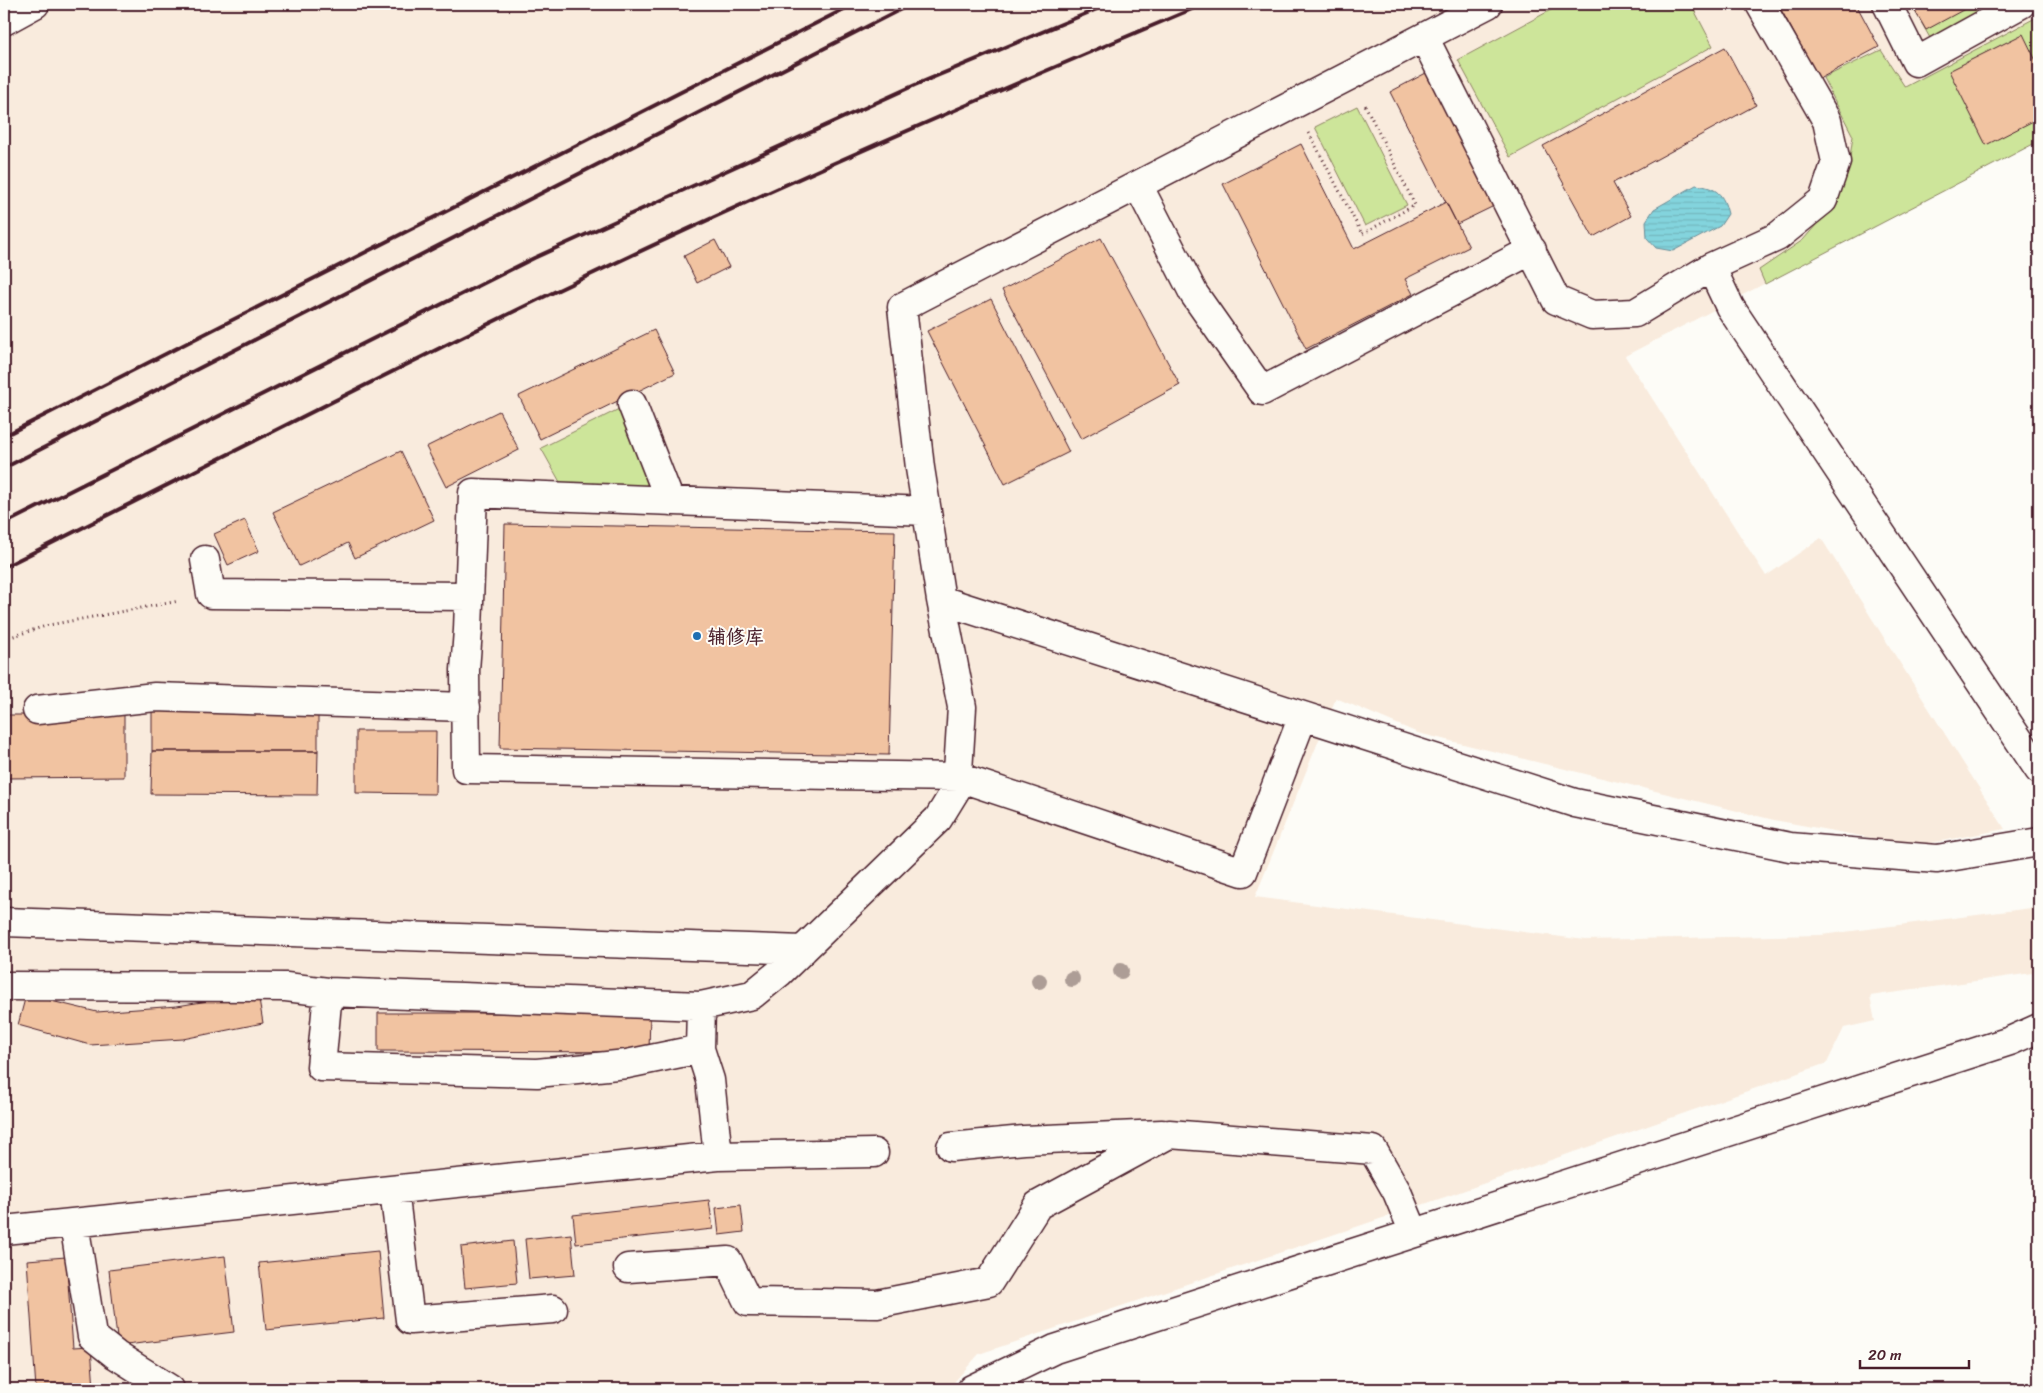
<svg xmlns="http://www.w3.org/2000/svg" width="2043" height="1393" viewBox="0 0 2043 1393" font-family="Sriracha,'LXGW WenKai TC',sans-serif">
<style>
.built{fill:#f9ebdd}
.grass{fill:#cde59a;stroke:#8c8262}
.water{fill:url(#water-rules);stroke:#6c8c96}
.building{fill:#f1c3a1;stroke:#4a1f2b}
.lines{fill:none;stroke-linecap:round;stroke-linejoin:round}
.minor-casing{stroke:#4a1f2b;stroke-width:31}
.path{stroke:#4a1f2b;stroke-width:3;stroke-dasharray:1 4;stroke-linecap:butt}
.minor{stroke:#fdfcf7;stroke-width:28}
.rail{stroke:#4a1f2b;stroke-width:4}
.tree{fill:#ad9d96}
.poi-dot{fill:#1f6fb2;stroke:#fdfcf7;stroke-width:2}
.labels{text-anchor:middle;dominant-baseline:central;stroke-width:4;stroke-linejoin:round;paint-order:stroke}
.poi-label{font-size:19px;font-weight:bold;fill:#4a1f2b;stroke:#fdfcf7;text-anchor:start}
</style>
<defs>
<pattern id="water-rules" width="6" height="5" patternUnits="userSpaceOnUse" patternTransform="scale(1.25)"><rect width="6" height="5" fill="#83d4dd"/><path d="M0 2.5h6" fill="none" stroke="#73b6be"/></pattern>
</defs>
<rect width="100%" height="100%" fill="#fdfcf7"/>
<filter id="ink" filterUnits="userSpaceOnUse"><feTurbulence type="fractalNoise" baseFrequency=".02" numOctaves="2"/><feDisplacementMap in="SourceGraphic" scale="10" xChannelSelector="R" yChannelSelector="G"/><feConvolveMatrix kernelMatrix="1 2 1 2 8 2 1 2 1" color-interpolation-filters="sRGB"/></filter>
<g filter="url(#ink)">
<path class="built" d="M 4,4 L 2039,4 L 2039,141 L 1625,356 L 1766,576 L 1821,538 L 2005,829 L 1915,846 L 1774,820 L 1418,733 L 1336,698 L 1255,897 L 1585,940 L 1821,935 L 2039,907 L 2039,972 L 1870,996 L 1875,1021 L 1844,1028 L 1827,1063 L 1451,1195 L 979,1354 L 948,1389 L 4,1389 Z"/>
<path class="grass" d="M 1562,4 L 1691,4 L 1713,46 L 1510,157 L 1458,60 Z
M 1911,4 L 2008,4 L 1941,41 L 1930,38 Z
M 2039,16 L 2039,141 L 1765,284 L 1759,270 L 1803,240 L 1836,202 L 1848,171 L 1853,136 L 1823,78 L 1881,50 L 1905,87 Z
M 1357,106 L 1407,205 L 1365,226 L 1315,127 Z
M 623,407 L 651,485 L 565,491 L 541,448 Z"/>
<path class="water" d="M 1696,185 C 1717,188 1723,193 1728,214 L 1720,226 L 1673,251 L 1656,248 L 1647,238 L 1646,221 L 1654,209 Z"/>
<path class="building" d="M 1778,4 L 1856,4 L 1879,47 L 1819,79 Z
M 1911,4 L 1974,4 L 1926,30 Z
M 2023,34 L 2039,67 L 2039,118 L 1986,145 L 1949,71 Z
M 1725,47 L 1756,105 L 1613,183 L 1631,216 L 1593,237 L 1543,146 Z
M 1426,73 L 1494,206 L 1457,224 L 1390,92 Z
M 1301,144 L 1354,249 L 1446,202 L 1469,247 L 1405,279 L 1413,294 L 1306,349 L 1223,184 Z
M 1101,238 L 1180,385 L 1081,439 L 1002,290 Z
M 715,240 L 729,267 L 697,283 L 684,256 Z
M 991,299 L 1069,452 L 1005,484 L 927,331 Z
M 654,330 L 675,373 L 540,439 L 519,396 Z
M 499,411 L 519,450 L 446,487 L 426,447 Z
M 401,451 L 434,520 L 355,558 L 348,543 L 299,566 L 273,512 Z
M 245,520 L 259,551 L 228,565 L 214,534 Z
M 505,524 L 895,531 L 889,755 L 500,748 Z
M 152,706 L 318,706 L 318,751 L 152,751 Z
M 6,715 L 124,715 L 124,777 L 6,778 Z
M 356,731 L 436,731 L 435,794 L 356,793 Z
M 152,751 L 318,751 L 317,795 L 151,794 Z
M 258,993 L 263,1023 L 183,1039 L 90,1045 L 18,1025 L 26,995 L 97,1012 L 177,1006 Z
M 378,1013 L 650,1013 L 649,1052 L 378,1051 Z
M 709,1200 L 713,1229 L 576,1244 L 573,1215 Z
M 741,1205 L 744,1232 L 719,1235 L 716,1208 Z
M 571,1234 L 575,1275 L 529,1279 L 525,1239 Z
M 513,1241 L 517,1283 L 465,1288 L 461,1247 Z
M 378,1251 L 384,1318 L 266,1330 L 259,1263 Z
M 225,1256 L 234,1332 L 118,1346 L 109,1270 Z
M 66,1257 L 73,1348 L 91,1347 L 94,1389 L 36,1389 L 27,1260 Z"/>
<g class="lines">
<g class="minor-casing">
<path id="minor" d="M 1760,4 L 1827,121 L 1836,162 L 1823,200 L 1777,237 L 1711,267 L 1730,307 L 2039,770
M 1887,4 L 1916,62 L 2021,4
M 4,21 L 35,4
M 1424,37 L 1556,300 L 1592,315 L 1635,313 L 1711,267
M 1138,185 L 1194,294 L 1262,391 L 1532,250
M 632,404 L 670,501
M 927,511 L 473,493 L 468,630 L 465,670 L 466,769 L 958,777 L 1243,872 L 1303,716
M 205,560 L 211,594 L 469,596
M 941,600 L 1575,803 L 1790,847 L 1937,859 L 2039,842
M 37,710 L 155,697 L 466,707
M 4,922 L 803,950
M 4,986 L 286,987 L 328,992 L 701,1006
M 328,992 L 321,1067 L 537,1073 L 627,1064 L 700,1049
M 951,1147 L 1024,1140 L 1162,1134
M 718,1156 L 710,1080 L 700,1049 L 701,1006 L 752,995 L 779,973 L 938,819 L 957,788 L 962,707 L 941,600 L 920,468 L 902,307 L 1488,4
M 394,1190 L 410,1320 L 553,1309
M 74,1223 L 92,1336 L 116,1355 L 170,1389
M 4,1230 L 718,1156 L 874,1153
M 628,1268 L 728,1261 L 748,1302 L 877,1304 L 989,1282 L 1038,1205 L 1169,1134 L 1373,1150 L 1397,1192 L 1414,1233
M 972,1389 L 1055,1349 L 2010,1041 L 2039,1028"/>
</g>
<path class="path" d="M 1309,133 L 1362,234 L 1415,205 L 1365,105
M 4,639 L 49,625 L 179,601"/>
<use href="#minor" class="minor"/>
<path class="rail" d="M 4,436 L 854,4
M 4,468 L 911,4
M 4,524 L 534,258 L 915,85 L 1109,4
M 4,567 C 187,476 368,382 552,293 C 767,190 985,96 1204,4"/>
</g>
<g class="tree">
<circle cx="1121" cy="971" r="8"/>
<circle cx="1072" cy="979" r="8"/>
<circle cx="1039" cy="981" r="8"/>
</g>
</g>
<circle class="poi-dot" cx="697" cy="636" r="5"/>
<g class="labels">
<g class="poi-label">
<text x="707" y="636">辅修库</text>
</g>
</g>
<rect width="2043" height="1393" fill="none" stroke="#fdfcf7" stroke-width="20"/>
<rect x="10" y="10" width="2023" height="1373" fill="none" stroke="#4a1f2b" stroke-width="2" filter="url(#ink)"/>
<path d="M1860 1360v8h109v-8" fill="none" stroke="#4a1f2b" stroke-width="2.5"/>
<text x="1868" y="1360" font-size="15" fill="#4a1f2b" stroke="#fdfcf7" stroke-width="4" paint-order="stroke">20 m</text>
</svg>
